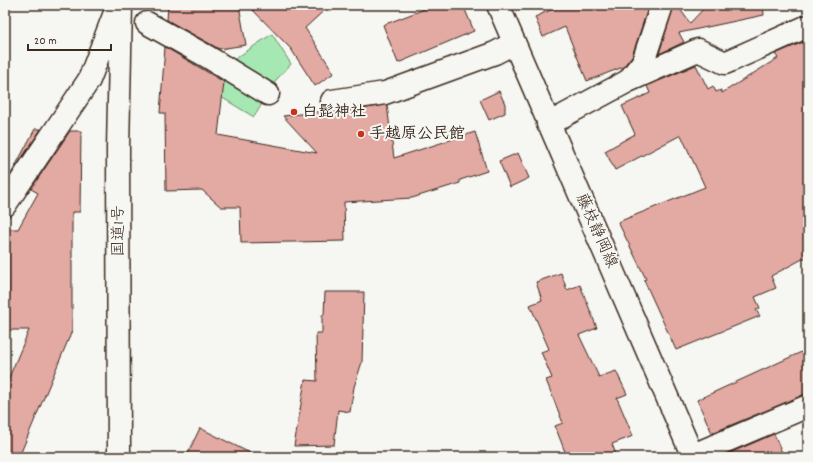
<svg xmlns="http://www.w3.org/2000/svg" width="813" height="462" viewBox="0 0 813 462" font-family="Dekko,'Klee One',sans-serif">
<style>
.green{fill:#a5e8b3;stroke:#708968}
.building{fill:#e3a9a3;stroke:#3b2a1e}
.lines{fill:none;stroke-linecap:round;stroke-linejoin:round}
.minor-casing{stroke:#3b2a1e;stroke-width:25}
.major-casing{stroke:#3b2a1e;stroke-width:25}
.highway-casing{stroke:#3b2a1e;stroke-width:25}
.minor{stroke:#f6f6f2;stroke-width:22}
.major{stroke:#f6f6f2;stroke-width:22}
.highway{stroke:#f6f6f2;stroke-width:22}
.poi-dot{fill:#c8321e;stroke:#f6f6f2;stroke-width:1.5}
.labels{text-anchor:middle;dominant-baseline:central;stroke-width:4;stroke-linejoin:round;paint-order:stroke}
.poi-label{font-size:16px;font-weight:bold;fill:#3b2a1e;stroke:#f6f6f2;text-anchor:start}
.street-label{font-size:16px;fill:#3b2a1e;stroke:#f6f6f2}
</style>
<rect width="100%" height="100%" fill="#f6f6f2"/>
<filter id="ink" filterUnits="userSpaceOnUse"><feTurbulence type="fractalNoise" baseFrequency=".025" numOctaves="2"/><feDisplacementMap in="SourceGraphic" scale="8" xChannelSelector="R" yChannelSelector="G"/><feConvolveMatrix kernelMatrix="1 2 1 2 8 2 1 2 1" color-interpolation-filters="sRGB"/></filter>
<g filter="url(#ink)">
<path class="green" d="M 272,34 L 291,64 L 277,79 L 254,117 L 216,94 L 223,67 Z"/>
<path class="building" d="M 168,5 L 239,5 L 246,45 L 219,49 L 167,20 Z
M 248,5 L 330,5 L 305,28 L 334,73 L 315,86 L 291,49 Z
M 435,5 L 463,5 L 474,31 L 398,63 L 383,25 Z
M 556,5 L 649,5 L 632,56 L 623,67 L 587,81 L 565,27 L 543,37 L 535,17 L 557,7 Z
M 674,5 L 677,5 L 690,23 L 707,5 L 763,5 L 764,15 L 679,33 L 684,42 L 659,54 Z
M 808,40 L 808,256 L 771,276 L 776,288 L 755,297 L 760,308 L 756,310 L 760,316 L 676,350 L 644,280 L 646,279 L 618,222 L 705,187 L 681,135 L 615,170 L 605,151 L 635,134 L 622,106 L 650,93 L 647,86 L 696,65 L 708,89 L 713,86 L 716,92 L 721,90 L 722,93 L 778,58 L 775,54 Z
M 165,47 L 224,82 L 218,135 L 317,153 L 283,116 L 325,111 L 334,113 L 387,105 L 394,158 L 475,132 L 487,171 L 460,180 L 460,183 L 412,198 L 344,202 L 345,241 L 241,243 L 240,207 L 221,207 L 202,190 L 166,191 L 165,113 L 160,113 Z
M 499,91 L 505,104 L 505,113 L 489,120 L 480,100 Z
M 35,129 L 41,129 L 10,176 Z
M 70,131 L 81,131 L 80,212 L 72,212 L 72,331 L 19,457 L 5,457 L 5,387 L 29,330 L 9,330 L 8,229 L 18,229 L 38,193 L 31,189 Z
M 518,153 L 529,178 L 510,187 L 499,161 Z
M 561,273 L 567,290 L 580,285 L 597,328 L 579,335 L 599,377 L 616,371 L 627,394 L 617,398 L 633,436 L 612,444 L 617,457 L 567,457 L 555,426 L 563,423 L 546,380 L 552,378 L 541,352 L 549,349 L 530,305 L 542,300 L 536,282 Z
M 325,292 L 364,292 L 362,362 L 354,387 L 350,412 L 338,410 L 334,445 L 294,446 L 305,380 L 317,381 L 316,333 L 322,333 L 322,315 L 324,315 Z
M 808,349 L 808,393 L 712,433 L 697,400 Z
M 200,428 L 258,457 L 186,457 Z
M 774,434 L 784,457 L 723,456 Z"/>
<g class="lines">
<g class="minor-casing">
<path id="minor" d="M 147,23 L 208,57 L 268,94
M 628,81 L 643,62 L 662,5
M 332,101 L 385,93 L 495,53 L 514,43
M 548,124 L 628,81 L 698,50 L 725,63 L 808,26
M 5,205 L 89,80 L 118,5
M 693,455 L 808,406"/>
</g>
<g class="major-casing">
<path id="major" d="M 498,5 L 693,457"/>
</g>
<g class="highway-casing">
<path id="highway" d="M 119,457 L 118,149 L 121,5"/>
</g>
<use href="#minor" class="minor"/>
<use href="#major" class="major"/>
<use href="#highway" class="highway"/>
</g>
</g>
<g class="poi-dot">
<circle cx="294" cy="112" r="4"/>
<circle cx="361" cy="134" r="4"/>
</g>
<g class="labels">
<g class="poi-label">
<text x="302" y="112">白髭神社</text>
<text x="369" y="134">手越原公民館</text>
</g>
<g class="street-label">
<text transform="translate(119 231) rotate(-90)">国道1号</text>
<text transform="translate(596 231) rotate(66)">藤枝静岡線</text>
</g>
</g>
<rect width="813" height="462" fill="none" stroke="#f6f6f2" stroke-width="20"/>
<rect x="10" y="10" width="793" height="442" fill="none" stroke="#3b2a1e" stroke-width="1.5" filter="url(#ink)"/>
<path d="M28 44v6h83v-6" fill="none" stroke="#3b2a1e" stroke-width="2"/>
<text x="34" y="44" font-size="12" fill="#3b2a1e" stroke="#f6f6f2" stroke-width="3" paint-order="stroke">20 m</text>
</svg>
